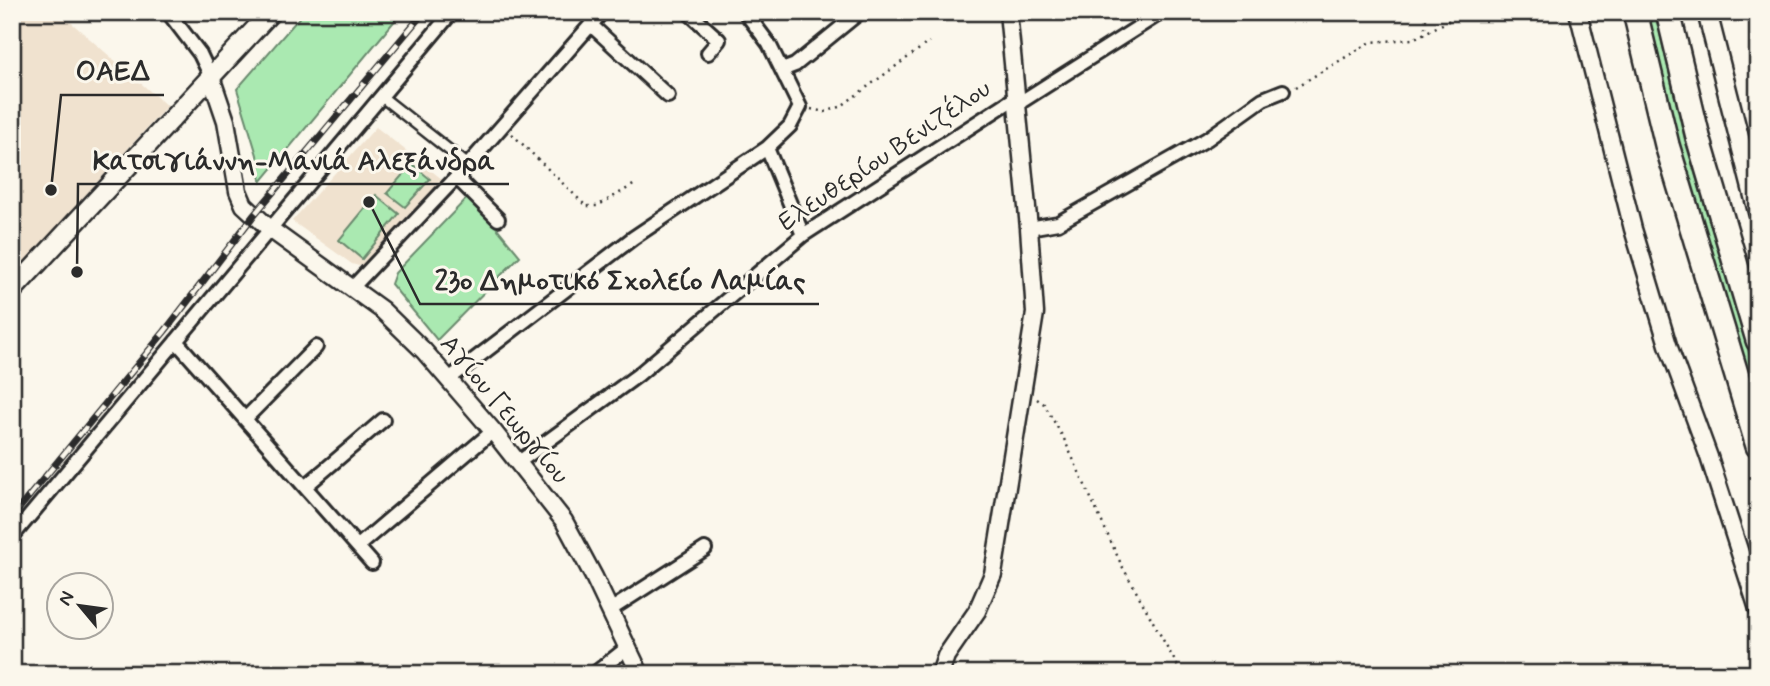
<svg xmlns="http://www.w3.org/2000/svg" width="1770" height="686" viewBox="0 0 1770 686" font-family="Mynerve,sans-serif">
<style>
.built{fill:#f0e2cf}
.green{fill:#aae9b1;stroke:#6a8a6e;stroke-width:2}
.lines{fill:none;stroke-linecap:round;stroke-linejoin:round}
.pedestrian-casing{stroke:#2b2b2b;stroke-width:14}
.minor-casing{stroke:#2b2b2b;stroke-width:18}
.tertiary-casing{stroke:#2b2b2b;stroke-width:21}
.secondary-casing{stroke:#2b2b2b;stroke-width:23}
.motorway-casing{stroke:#2b2b2b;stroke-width:28}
.path{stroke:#2b2b2b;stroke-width:2.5;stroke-dasharray:2 5;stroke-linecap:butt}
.pedestrian{stroke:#fbf7ec;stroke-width:9}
.minor{stroke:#fbf7ec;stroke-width:12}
.tertiary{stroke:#fbf7ec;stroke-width:16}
.secondary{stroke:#fbf7ec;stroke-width:18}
.motorway{stroke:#fbf7ec;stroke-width:23}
.rail-casing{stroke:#2b2b2b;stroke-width:7}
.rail{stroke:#fbf7ec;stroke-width:4.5;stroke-dasharray:13;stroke-linecap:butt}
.labels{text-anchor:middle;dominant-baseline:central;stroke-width:6;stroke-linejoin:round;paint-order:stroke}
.street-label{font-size:26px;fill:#2b2b2b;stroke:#fbf7ec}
.leader{fill:none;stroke:#2b2b2b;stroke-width:2.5}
.callout-dot{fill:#2b2b2b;stroke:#fbf7ec;stroke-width:2.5}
.callout-label{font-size:28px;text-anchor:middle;font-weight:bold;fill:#2b2b2b;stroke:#fbf7ec;stroke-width:6;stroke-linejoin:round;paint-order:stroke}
</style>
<rect width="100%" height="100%" fill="#fbf7ec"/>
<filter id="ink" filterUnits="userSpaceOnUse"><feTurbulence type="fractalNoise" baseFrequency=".0143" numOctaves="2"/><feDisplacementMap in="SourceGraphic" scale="14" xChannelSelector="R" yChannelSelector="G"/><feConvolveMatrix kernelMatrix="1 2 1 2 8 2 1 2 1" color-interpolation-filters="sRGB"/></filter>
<g filter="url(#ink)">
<path class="built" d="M 12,12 L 59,12 L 167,106 L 12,276 Z
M 376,127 L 447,183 L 373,261 L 359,266 L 352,264 L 292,221 Z"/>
<path class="green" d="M 304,12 L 402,12 L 261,182 L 257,155 L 237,89 Z
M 1648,12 L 1655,12 L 1685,140 L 1758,383 L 1758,406 L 1679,142 Z
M 412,164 L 430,179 L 405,207 L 387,193 Z
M 376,195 L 399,214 L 362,259 L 339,240 Z
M 470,195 L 520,256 L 437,340 L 391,284 L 395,273 Z"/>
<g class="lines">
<g class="pedestrian-casing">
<path id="pedestrian" d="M 382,97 L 468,165"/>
</g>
<g class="minor-casing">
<path id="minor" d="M 168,12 L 200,54 L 211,77
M 688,12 L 719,40 L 708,53
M 745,12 L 769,44 L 800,107 L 790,126 L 767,148 L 803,235
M 591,25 L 668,96
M 782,70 L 795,65 L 860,12
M 1016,105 L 1162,12
M 457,178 L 498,219
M 1029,228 L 1058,223 L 1207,139 L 1263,99 L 1283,91
M 353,287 L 468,165 L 602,12
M 176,341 L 372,563
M 449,379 L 633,238 L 767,148
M 245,419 L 316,347
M 519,462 L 638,375 L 803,235 L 1015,98
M 306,486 L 383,420
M 12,537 L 452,12
M 358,546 L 493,431
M 610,610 L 705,549
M 594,674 L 627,648"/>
</g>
<g class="tertiary-casing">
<path id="tertiary" d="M 1578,12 L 1633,229 L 1668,345 L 1709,457 L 1758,609
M 211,77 L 226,121 L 238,191 L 244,205 L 270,229 L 382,310 L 424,351 L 493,431 L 564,521 L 594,577 L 640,674
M 940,674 L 946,656 L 977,611 L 993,574 L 1035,313 L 1029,228 L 1008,12"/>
</g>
<g class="secondary-casing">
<path id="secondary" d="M 1707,12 L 1758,212
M 12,291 L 271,12"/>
</g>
<g class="motorway-casing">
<path id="motorway" d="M 1635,12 L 1667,145 L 1758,446
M 1668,12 L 1698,137 L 1758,340"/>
</g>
<path class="path" d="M 1424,35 L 1427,12
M 1296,87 L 1371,42 L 1413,39 L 1466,12
M 811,109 L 825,112 L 840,107 L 929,42
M 512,134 L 586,206 L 597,206 L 637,183
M 1037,399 L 1044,404 L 1064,439 L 1121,564 L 1182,674"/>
<use href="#pedestrian" class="pedestrian"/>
<use href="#minor" class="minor"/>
<use href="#tertiary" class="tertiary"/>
<use href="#secondary" class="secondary"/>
<use href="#motorway" class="motorway"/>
<g class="rail-casing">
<path id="rail" d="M 12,517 L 165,331 L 254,215 L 424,12"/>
</g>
<use href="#rail" class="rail"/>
</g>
</g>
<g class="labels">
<g class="street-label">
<text transform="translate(885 156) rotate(-34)">Ελευθερίου Βενιζέλου</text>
<text transform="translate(504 410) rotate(50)">Αγίου Γεωργίου</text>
</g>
</g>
<path class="leader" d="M51 190L61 95H164M77 272L78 184H509M369 202L420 304H819"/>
<g class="callout-dot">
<circle cx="51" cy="190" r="7"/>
<circle cx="77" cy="272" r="7"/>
<circle cx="369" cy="202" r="7"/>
</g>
<g class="callout-label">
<text x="113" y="80">ΟΑΕΔ</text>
<text x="294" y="170">Κατσιγιάννη-Μανιά Αλεξάνδρα</text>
<text x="620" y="290">23ο Δημοτικό Σχολείο Λαμίας</text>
</g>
<rect width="1770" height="686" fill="none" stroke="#fbf7ec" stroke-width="42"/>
<rect x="21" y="21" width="1728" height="644" fill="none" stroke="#2b2b2b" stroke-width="2.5" filter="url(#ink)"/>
<g transform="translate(80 606) rotate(299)"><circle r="33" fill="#fbf7ec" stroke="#a8a59f" stroke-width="2"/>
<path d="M0-5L12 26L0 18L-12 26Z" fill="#2b2b2b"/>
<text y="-10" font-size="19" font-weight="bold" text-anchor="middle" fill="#2b2b2b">N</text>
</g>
</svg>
